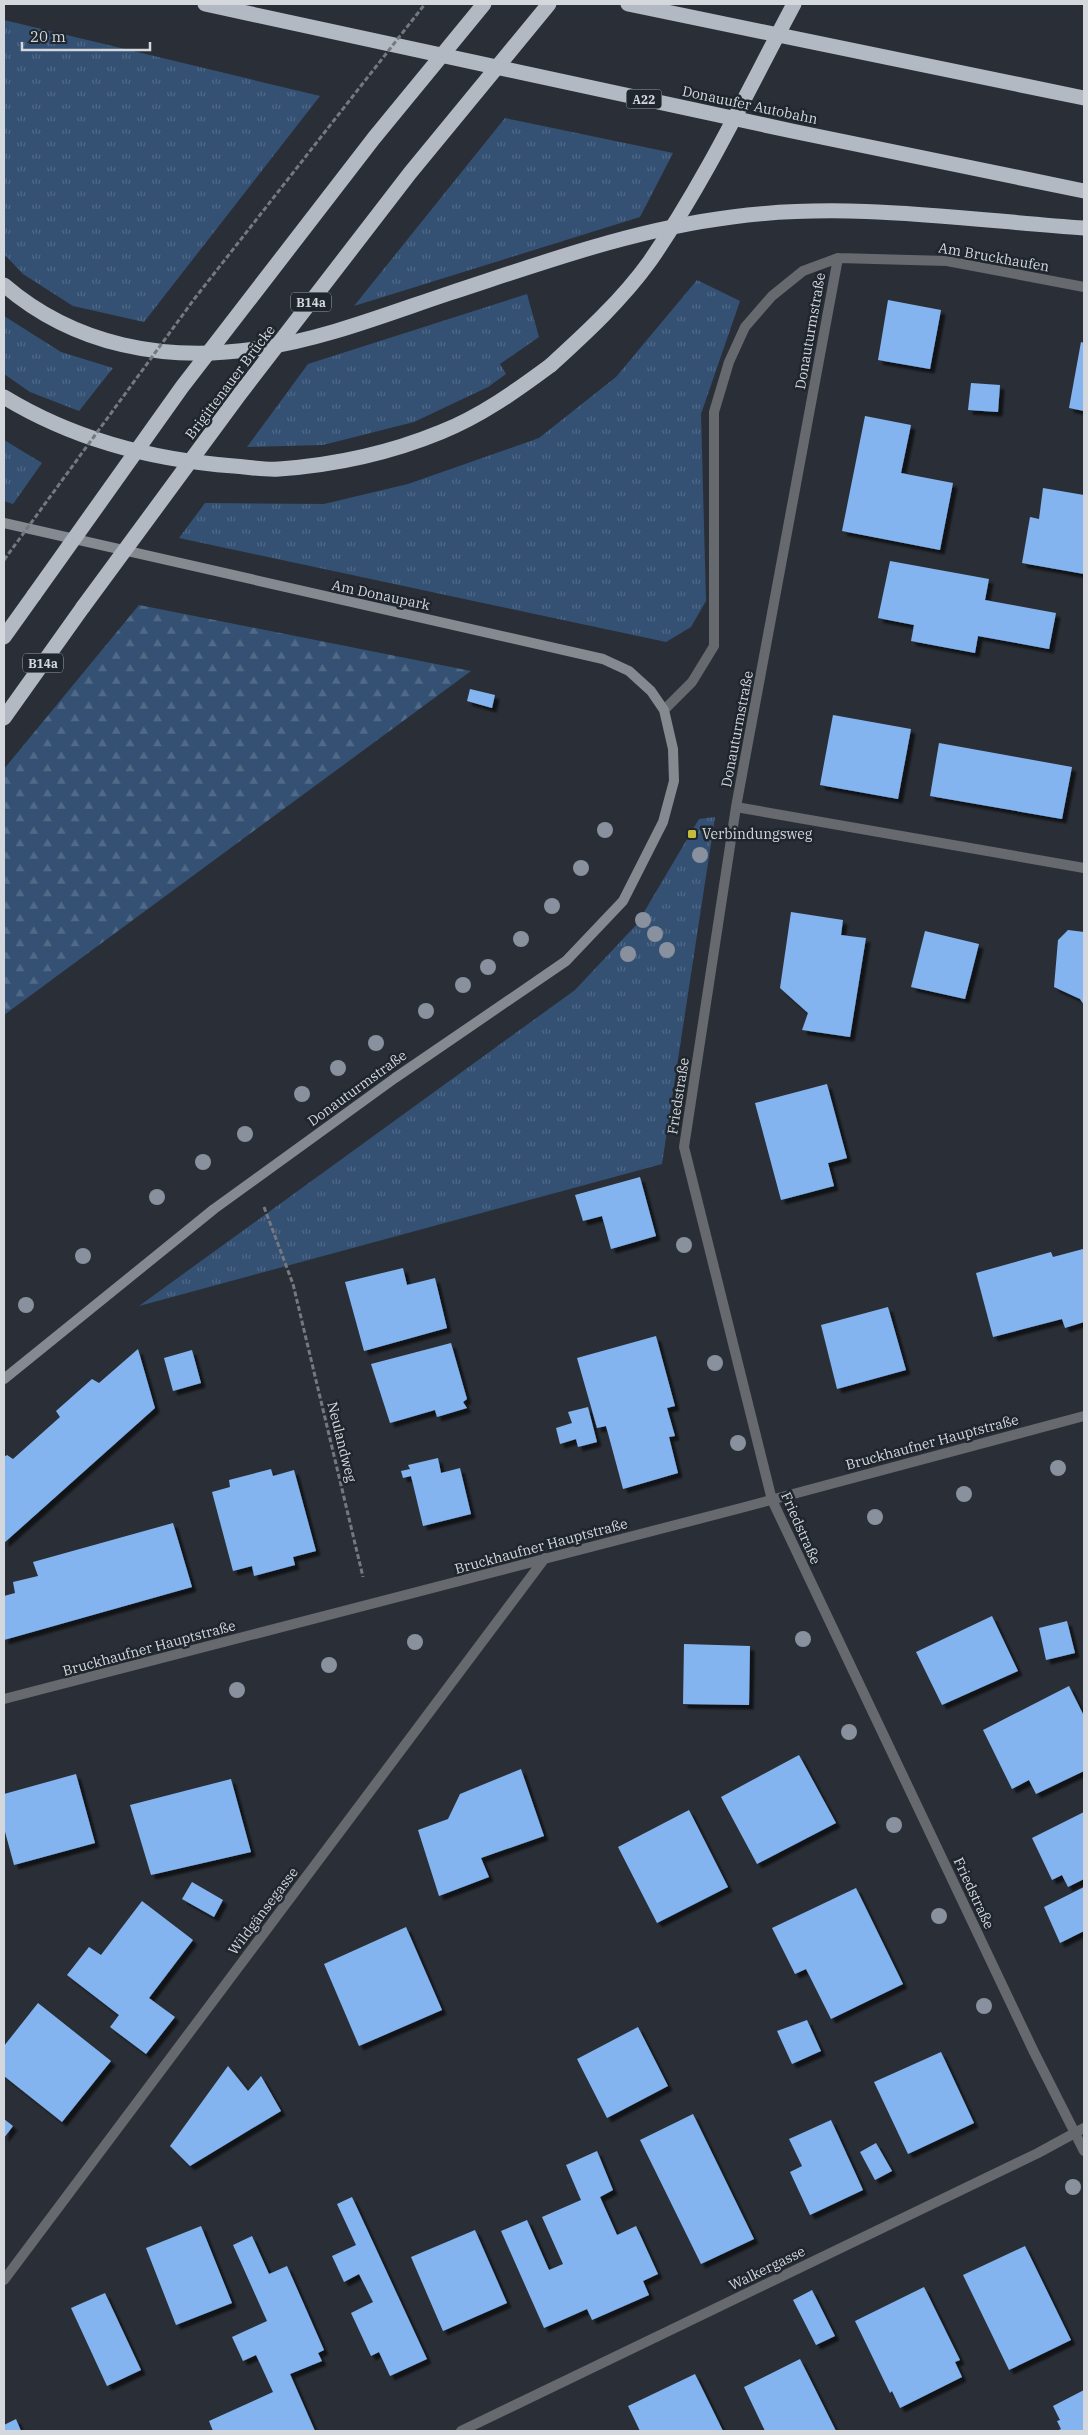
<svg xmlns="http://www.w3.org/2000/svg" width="1088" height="2435" viewBox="0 0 1088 2435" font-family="'IBM Plex Serif',serif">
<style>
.grass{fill:url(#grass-tufts)}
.forest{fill:url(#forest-firs)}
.building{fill:#84b4f0;filter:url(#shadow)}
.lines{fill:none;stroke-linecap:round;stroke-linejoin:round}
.path{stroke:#74787f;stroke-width:3;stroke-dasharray:5 2.5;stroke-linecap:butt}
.street{stroke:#66696d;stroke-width:10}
.secondary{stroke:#858a90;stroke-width:10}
.highway{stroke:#b2b9c2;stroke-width:15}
.path-bridge{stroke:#74787f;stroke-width:3;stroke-dasharray:5 2.5;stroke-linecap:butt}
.highway-bridge{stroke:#b2b9c2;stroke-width:15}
.tree{fill:#88919d}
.poi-dot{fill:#c6bc3c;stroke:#20262d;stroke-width:2}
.labels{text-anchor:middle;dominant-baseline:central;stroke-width:5;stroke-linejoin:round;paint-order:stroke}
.shield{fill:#20262d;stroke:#9ea3a8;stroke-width:1}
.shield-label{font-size:12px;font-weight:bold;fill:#d4d8dd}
.street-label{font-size:14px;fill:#d4d8dd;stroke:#20262d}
.poi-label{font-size:14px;fill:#d4d8dd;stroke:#20262d;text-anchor:start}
</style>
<defs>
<pattern id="grass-tufts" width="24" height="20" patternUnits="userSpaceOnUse" patternTransform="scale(1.25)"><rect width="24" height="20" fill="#345174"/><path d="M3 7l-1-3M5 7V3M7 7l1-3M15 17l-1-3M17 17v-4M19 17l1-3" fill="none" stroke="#506987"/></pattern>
<pattern id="forest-firs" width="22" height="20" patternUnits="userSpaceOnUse" patternTransform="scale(1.25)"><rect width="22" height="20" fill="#345174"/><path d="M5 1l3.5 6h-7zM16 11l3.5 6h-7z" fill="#506987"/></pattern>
<filter id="shadow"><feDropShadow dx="4.5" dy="4.5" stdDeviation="1" flood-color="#0009"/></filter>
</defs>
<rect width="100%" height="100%" fill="#2a2f37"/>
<path class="grass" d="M 4,20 L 320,96 L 144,322 L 73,306 L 23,274 L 4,254 Z
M 505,118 L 673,153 L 640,217 L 354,306 Z
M 697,280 L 740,301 L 701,414 L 706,601 L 691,627 L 666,642 L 179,538 L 205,503 L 324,504 L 408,484 L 539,438 L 616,377 Z
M 527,294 L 539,337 L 500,364 L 506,374 L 488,387 L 414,422 L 323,445 L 247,447 L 308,364 Z
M 4,316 L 61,352 L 113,368 L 79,411 L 30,392 L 4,374 Z
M 4,440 L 42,463 L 13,504 L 4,501 Z
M 715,817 L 662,1164 L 139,1306 L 575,990 L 637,924 L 699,819 Z"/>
<path class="forest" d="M 139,605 L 471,671 L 4,1015 L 4,769 Z"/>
<path class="building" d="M 888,300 L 941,310 L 930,369 L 878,360 Z
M 1081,342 L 1084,343 L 1084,411 L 1069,408 Z
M 971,383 L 1000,385 L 998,412 L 968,410 Z
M 865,416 L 911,425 L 901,473 L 953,483 L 940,550 L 842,531 Z
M 1043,488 L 1084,495 L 1084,574 L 1022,563 L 1030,517 L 1039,519 Z
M 890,561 L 989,579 L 985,600 L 1056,613 L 1049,649 L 978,636 L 975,653 L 911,641 L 914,625 L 878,618 Z
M 470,689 L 495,695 L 492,708 L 467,701 Z
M 833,715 L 911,729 L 898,799 L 820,785 Z
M 939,743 L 1072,767 L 1062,819 L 930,796 Z
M 791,912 L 843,920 L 841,935 L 866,938 L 850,1037 L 802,1030 L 808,1013 L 780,988 Z
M 1068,930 L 1084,932 L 1084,1005 L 1080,999 L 1054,987 L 1058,940 Z
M 925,931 L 979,944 L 965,999 L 911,987 Z
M 827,1084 L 847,1158 L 828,1163 L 834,1186 L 781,1200 L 755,1103 Z
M 640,1177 L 656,1236 L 611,1249 L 602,1216 L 583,1221 L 575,1195 Z
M 1083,1249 L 1084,1322 L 1065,1328 L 1062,1319 L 993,1337 L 976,1273 L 1051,1252 L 1053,1257 Z
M 403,1268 L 407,1285 L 435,1278 L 447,1328 L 364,1351 L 345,1282 Z
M 888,1307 L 906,1370 L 837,1389 L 821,1325 Z
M 656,1336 L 675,1406 L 667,1408 L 675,1436 L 669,1437 L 678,1473 L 623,1489 L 606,1426 L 597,1428 L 577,1358 Z
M 451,1343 L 467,1399 L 463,1402 L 467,1408 L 437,1417 L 435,1410 L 390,1423 L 371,1364 Z
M 138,1349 L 155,1408 L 4,1543 L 4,1457 L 7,1455 L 13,1459 L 60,1417 L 56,1411 L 92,1379 L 99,1383 Z
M 192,1350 L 201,1383 L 173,1391 L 164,1358 Z
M 588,1407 L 597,1442 L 578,1447 L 576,1439 L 560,1444 L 556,1428 L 572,1423 L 568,1412 Z
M 438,1458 L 441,1473 L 460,1468 L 471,1514 L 423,1526 L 411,1476 L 403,1478 L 401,1471 L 410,1469 L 408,1465 Z
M 271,1469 L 273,1476 L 294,1470 L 316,1551 L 293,1557 L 295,1565 L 254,1576 L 252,1566 L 233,1571 L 212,1492 L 230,1487 L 229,1480 Z
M 173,1523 L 192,1587 L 4,1640 L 4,1596 L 15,1593 L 13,1582 L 38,1576 L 33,1562 Z
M 992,1616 L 1018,1671 L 942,1705 L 916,1652 Z
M 1067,1621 L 1075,1653 L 1046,1660 L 1039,1628 Z
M 684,1644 L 750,1646 L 749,1705 L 683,1704 Z
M 1069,1686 L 1084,1716 L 1084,1771 L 1036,1794 L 1029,1780 L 1012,1789 L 983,1730 Z
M 799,1755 L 836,1823 L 757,1864 L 721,1797 Z
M 521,1769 L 544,1836 L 481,1858 L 489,1877 L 439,1896 L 418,1830 L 448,1819 L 460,1794 Z
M 76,1774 L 95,1843 L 14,1865 L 4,1828 L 4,1794 Z
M 231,1779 L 251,1852 L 151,1875 L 130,1805 Z
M 689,1810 L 728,1887 L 657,1923 L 618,1847 Z
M 1084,1812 L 1084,1879 L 1068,1887 L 1062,1875 L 1052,1880 L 1032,1838 Z
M 192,1882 L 223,1900 L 214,1917 L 182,1899 Z
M 1084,1887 L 1084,1931 L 1060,1943 L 1044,1907 Z
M 856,1888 L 903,1984 L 831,2019 L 806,1969 L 795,1974 L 772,1928 Z
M 142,1901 L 193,1940 L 149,1998 L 175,2017 L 146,2054 L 110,2027 L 119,2015 L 67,1975 L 89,1947 L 101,1955 Z
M 406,1927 L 442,2010 L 359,2046 L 324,1964 Z
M 38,2003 L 111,2061 L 62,2122 L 4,2076 L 4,2046 Z
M 807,2020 L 821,2051 L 792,2064 L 777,2031 Z
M 638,2027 L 668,2086 L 607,2118 L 577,2059 Z
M 941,2052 L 974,2123 L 908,2154 L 874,2082 Z
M 228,2066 L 248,2091 L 261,2076 L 281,2111 L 190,2166 L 170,2146 Z
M 693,2114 L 754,2239 L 701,2264 L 640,2140 Z
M 4,2119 L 13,2126 L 4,2138 Z
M 831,2120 L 863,2190 L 810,2215 L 790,2172 L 802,2166 L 789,2139 Z
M 876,2143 L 892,2171 L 875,2180 L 860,2152 Z
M 597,2151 L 613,2190 L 600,2197 L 617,2235 L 636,2226 L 658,2274 L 643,2281 L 649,2295 L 592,2320 L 587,2309 L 544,2328 L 501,2231 L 527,2220 L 549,2270 L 563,2264 L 542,2217 L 581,2200 L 566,2165 Z
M 352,2197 L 427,2359 L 390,2376 L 379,2352 L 371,2356 L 351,2313 L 373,2302 L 359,2274 L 344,2282 L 332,2256 L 356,2245 L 337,2204 Z
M 201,2226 L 232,2303 L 176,2325 L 146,2248 Z
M 475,2230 L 507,2303 L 443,2331 L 411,2257 Z
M 252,2236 L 269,2274 L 287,2266 L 324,2350 L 318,2353 L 322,2361 L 290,2374 L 315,2431 L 213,2431 L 209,2421 L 273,2392 L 256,2355 L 243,2361 L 232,2337 L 267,2321 L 233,2245 Z
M 1025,2246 L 1071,2340 L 1009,2370 L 963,2275 Z
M 924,2287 L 960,2360 L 955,2362 L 962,2377 L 900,2408 L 892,2391 L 890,2393 L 855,2321 Z
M 812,2290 L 835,2336 L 816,2345 L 793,2300 Z
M 105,2293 L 141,2370 L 107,2386 L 71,2308 Z
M 800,2359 L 836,2431 L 765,2431 L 744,2387 Z
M 695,2374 L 723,2431 L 640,2431 L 628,2406 Z
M 1084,2390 L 1084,2431 L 1057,2431 L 1061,2429 L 1057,2421 L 1060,2420 L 1053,2406 Z
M 16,2419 L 21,2431 L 4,2431 L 4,2425 Z"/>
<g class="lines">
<path class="path" d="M 264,1207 L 293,1284 L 363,1577"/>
<path class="street" d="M 838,258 L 736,807 L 684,1147 L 772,1500 L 1034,2052 L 1084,2151
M 664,710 L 692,682 L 714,646 L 714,412 L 729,362 L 745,327 L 772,296 L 803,271 L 838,258 L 947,261 L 1084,287
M 736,807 L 1084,868
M 4,1699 L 741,1508 L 1084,1416
M 4,2280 L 545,1558
M 461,2431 L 1038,2153 L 1084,2128"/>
<path class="secondary" d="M 4,523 L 603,659 L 629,671 L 651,691 L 664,710 L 673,749 L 674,781 L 663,822 L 623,901 L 566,961 L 395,1078 L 214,1209 L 4,1379"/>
<path class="highway" d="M 205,4 L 792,131 L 1084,191
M 628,4 L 1084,98
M 4,285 C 75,346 165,362 256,349 C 322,340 387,314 450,293 C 542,263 635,229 732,217 C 849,201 967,220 1084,228
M 4,397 C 73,439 153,460 234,466 C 249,467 264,470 279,469 C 335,465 390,453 441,432 C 481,416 516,391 551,365
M 4,637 L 34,595
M 4,718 L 83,607"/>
<path class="path-bridge" d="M 4,560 L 195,298 L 425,4"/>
<path class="highway-bridge" d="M 551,365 C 586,333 622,300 650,261 C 706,180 748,90 794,4
M 34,595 L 182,387 L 374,138 L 484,4
M 83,607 L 239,395 L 410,173 L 549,4"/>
</g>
<g class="tree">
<circle cx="605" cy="830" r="8"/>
<circle cx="700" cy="855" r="8"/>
<circle cx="581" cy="868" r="8"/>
<circle cx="552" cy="906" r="8"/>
<circle cx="643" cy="920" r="8"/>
<circle cx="655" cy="934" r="8"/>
<circle cx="521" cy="939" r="8"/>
<circle cx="667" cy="950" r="8"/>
<circle cx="628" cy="954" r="8"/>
<circle cx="488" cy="967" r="8"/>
<circle cx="463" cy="985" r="8"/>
<circle cx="426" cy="1011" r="8"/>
<circle cx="376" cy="1043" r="8"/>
<circle cx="338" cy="1068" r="8"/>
<circle cx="302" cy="1094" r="8"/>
<circle cx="245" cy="1134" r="8"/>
<circle cx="203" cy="1162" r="8"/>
<circle cx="157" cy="1197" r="8"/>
<circle cx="684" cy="1245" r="8"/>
<circle cx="83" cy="1256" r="8"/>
<circle cx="26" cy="1305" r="8"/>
<circle cx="715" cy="1363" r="8"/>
<circle cx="738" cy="1443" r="8"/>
<circle cx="1058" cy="1468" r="8"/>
<circle cx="964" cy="1494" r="8"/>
<circle cx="875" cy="1517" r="8"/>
<circle cx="803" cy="1639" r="8"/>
<circle cx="415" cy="1642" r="8"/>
<circle cx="329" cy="1665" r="8"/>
<circle cx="237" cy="1690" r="8"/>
<circle cx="849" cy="1732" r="8"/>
<circle cx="894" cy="1825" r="8"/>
<circle cx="939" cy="1916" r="8"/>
<circle cx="984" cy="2006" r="8"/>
<circle cx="1073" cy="2187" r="8"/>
</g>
<rect class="poi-dot" x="687" y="829" width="10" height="10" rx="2.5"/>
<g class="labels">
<g class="shield">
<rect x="626.5" y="89.5" width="35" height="19" rx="4"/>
<rect x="291" y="292.5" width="40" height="19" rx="4"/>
<rect x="23" y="653.5" width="40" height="19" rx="4"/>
</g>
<g class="shield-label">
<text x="644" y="99">A22</text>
<text x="311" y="302">B14a</text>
<text x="43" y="663">B14a</text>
</g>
<g class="street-label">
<text transform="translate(750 105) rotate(12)">Donauufer Autobahn</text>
<text transform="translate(994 257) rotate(10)">Am Bruckhaufen</text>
<text transform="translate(810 331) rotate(-80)">Donauturmstraße</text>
<text transform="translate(230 382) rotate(-53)">Brigittenauer Brücke</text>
<text transform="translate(381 595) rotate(12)">Am Donaupark</text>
<text transform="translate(737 729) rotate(-79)">Donauturmstraße</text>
<text transform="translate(357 1088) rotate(-36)">Donauturmstraße</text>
<text transform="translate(678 1096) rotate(-81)">Friedstraße</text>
<text transform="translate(342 1442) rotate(76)">Neulandweg</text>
<text transform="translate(932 1442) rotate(-15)">Bruckhaufner Hauptstraße</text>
<text transform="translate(801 1528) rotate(66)">Friedstraße</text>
<text transform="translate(541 1546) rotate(-15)">Bruckhaufner Hauptstraße</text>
<text transform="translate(149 1648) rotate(-15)">Bruckhaufner Hauptstraße</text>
<text transform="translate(974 1893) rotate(65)">Friedstraße</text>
<text transform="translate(263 1911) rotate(-53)">Wildgänsegasse</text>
<text transform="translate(767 2268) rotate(-26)">Walkergasse</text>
</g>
<g class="poi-label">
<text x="702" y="834">Verbindungsweg</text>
</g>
</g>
<rect width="1088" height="2435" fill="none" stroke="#d4d8dd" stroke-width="10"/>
<path d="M22 42v8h128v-8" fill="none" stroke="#d4d8dd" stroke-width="2.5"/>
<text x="30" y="42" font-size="15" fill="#d4d8dd" stroke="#20262d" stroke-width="4" paint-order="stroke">20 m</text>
</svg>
